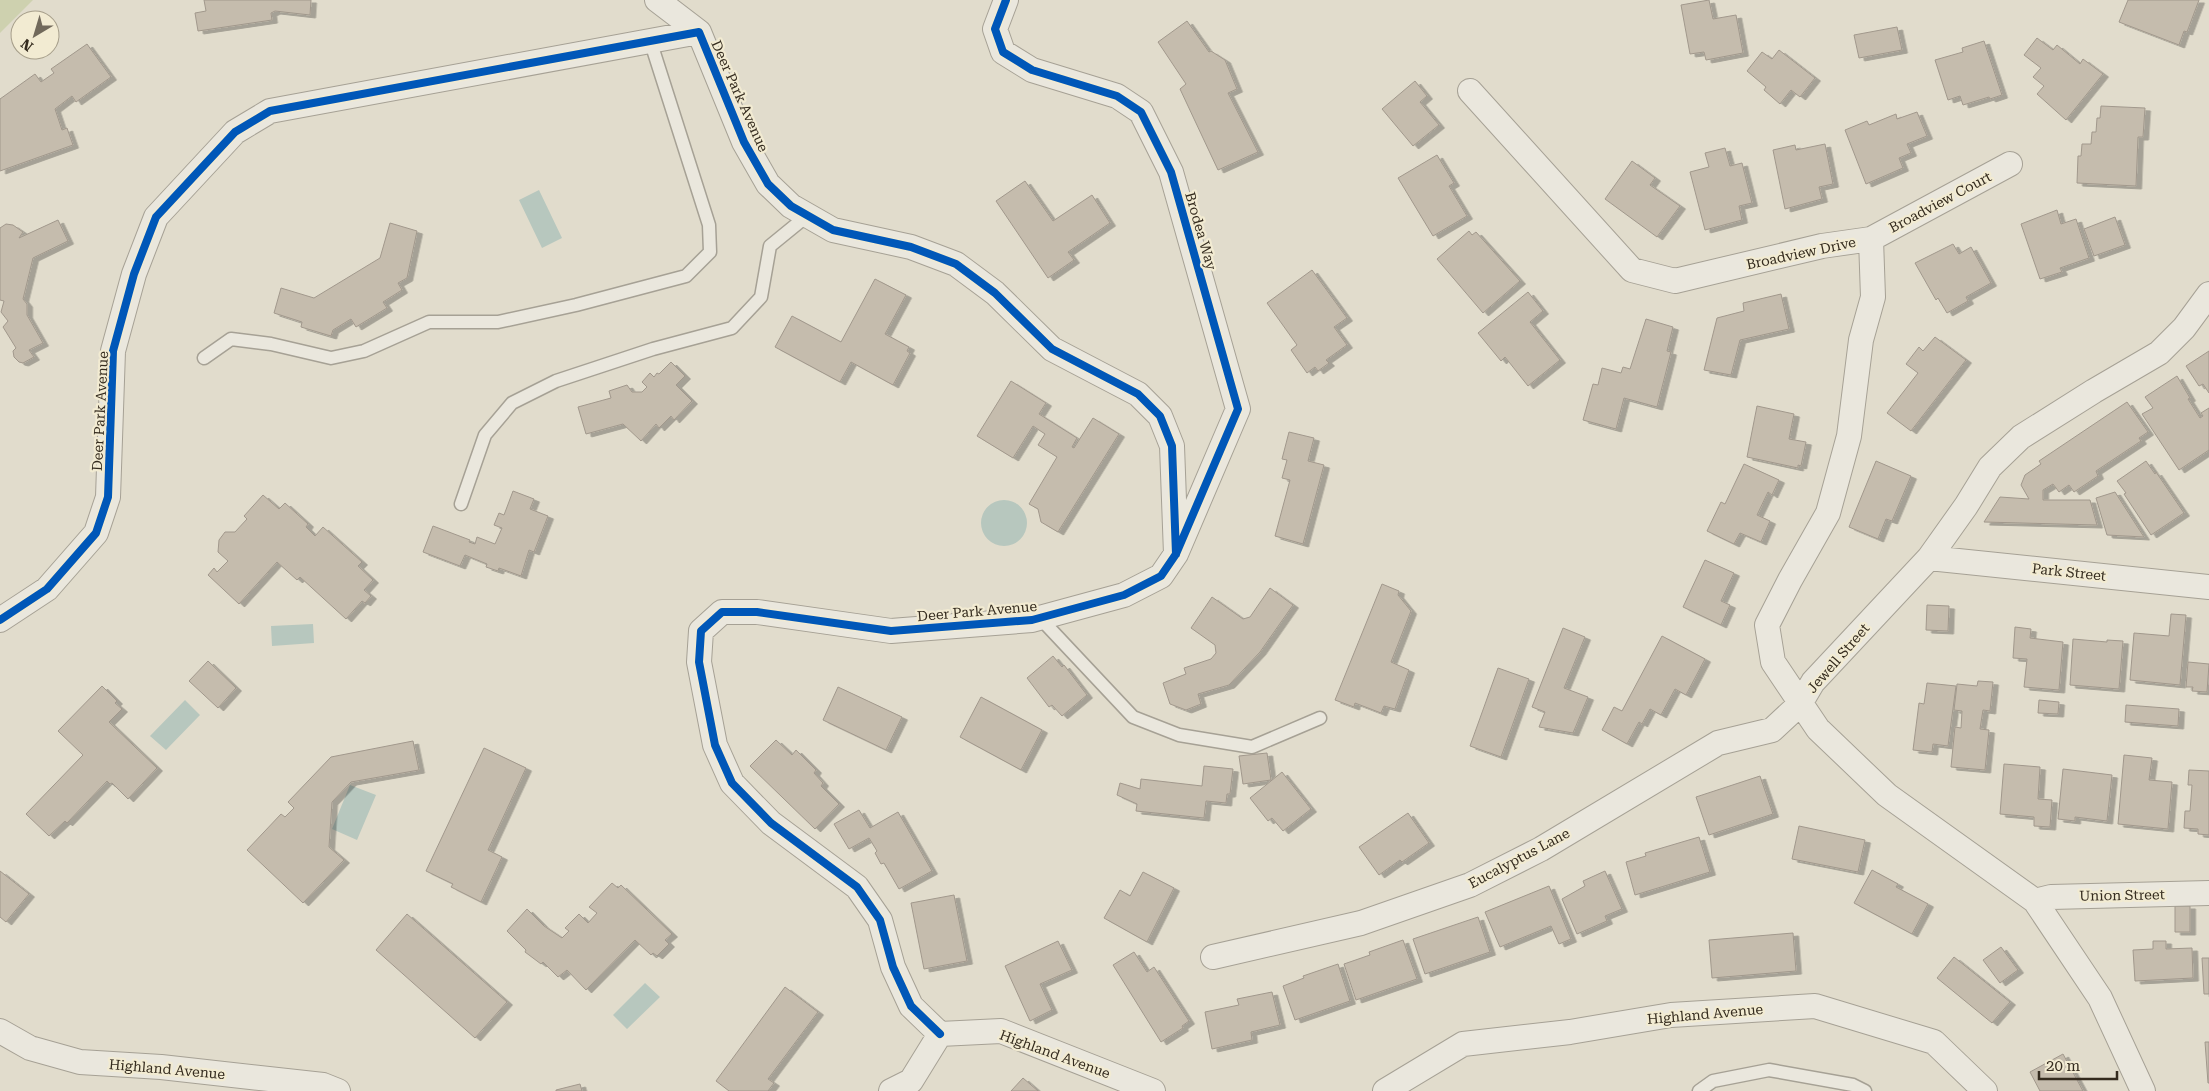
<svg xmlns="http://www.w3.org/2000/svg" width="2209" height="1091" viewBox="0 0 2209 1091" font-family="'Roboto Serif',serif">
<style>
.green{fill:#ced1af}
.water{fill:#b7c7be}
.building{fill:#c5bcad;stroke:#a1988c;filter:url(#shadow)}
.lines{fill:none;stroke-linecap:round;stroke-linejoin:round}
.service-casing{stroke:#a6a195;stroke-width:15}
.minor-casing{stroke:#a6a195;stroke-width:26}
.service{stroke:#eae7dd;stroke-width:12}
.minor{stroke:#eae7dd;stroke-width:24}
.cycleway-casing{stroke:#f2ebd2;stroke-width:11}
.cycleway{stroke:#0057b8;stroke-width:8}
.labels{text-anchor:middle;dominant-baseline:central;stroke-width:4.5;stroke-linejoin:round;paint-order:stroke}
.street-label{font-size:14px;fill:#342b1e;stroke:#f2ebd2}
</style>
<defs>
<filter id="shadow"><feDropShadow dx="5.5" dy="3" stdDeviation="0" flood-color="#0004"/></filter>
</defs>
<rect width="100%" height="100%" fill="#e1dccc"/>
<path class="green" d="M 0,0 L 33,0 L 0,33 Z"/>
<path class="water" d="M 539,190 L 562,238 L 542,248 L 519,200 Z
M981 523a23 23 0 1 1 46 0a23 23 0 1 1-46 0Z
M 313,624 L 314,643 L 272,646 L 271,626 Z
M 185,700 L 200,715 L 166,750 L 150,736 Z
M 350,785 L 376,795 L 357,840 L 332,829 Z
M 645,983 L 660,997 L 627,1029 L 613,1015 Z"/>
<path class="building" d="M 204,0 L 311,0 L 310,15 L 275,11 L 271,13 L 272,20 L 198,31 L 195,13 L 206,11 Z
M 1709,0 L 1713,19 L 1736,15 L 1743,53 L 1706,60 L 1704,52 L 1690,54 L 1681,5 Z
M 2128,0 L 2199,0 L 2187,32 L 2184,31 L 2179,45 L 2119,22 Z
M 1187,21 L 1209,52 L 1211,51 L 1225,60 L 1237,89 L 1228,93 L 1258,152 L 1218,170 L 1180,89 L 1186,84 L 1158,42 Z
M 1897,27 L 1902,50 L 1859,58 L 1854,35 Z
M 2037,38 L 2053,50 L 2057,45 L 2080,64 L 2083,59 L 2103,74 L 2066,120 L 2037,94 L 2044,86 L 2033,77 L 2041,68 L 2024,55 Z
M 1984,41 L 2002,95 L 1990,99 L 1989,97 L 1963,105 L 1960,96 L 1948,100 L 1935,60 L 1963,52 L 1962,48 Z
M 87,44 L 111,77 L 76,102 L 72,96 L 55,109 L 62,130 L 67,128 L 73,145 L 0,171 L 0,99 L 35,74 L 41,82 L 54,73 L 51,69 Z
M 1779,50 L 1815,78 L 1800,97 L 1791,90 L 1780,104 L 1764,90 L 1766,87 L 1747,71 L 1762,52 L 1772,59 Z
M 1415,81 L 1427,96 L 1420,102 L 1439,125 L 1413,146 L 1382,109 Z
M 2101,106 L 2145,108 L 2143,137 L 2138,137 L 2136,186 L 2077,183 L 2078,156 L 2081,156 L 2082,144 L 2091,144 L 2092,132 L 2096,132 L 2097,118 L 2100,118 Z
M 1917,112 L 1927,136 L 1907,144 L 1911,153 L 1899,158 L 1903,168 L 1866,184 L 1845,130 L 1867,121 L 1869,125 L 1896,114 L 1897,119 Z
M 1825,144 L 1833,184 L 1819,187 L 1822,199 L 1785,209 L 1773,150 L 1795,145 L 1796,150 Z
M 1725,148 L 1730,166 L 1742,163 L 1752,203 L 1739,206 L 1742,220 L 1705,230 L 1690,172 L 1709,167 L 1705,153 Z
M 1437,155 L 1454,183 L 1449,186 L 1467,216 L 1433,236 L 1398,178 Z
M 1632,161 L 1655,178 L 1650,185 L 1680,206 L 1657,237 L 1605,199 Z
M 1025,181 L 1053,221 L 1092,195 L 1110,223 L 1068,252 L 1074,260 L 1048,278 L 996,201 Z
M 2057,210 L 2061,224 L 2076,219 L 2089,258 L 2060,268 L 2062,272 L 2040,279 L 2021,224 Z
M 2115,217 L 2125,245 L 2094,256 L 2084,229 Z
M 58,220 L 68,241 L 33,258 L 23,299 L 27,304 L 27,315 L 43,343 L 29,350 L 34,357 L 23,363 L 19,362 L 14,357 L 13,351 L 16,348 L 3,327 L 8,321 L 1,312 L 4,301 L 0,300 L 0,228 L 6,224 L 13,225 L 23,232 L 19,238 Z
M 390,223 L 417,231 L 407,278 L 398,283 L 402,290 L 383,302 L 387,308 L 356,327 L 351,319 L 333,330 L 331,336 L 301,327 L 302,322 L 274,313 L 281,288 L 314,298 L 380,258 Z
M 1469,231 L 1472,235 L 1476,232 L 1520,281 L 1483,313 L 1437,259 Z
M 1953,244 L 1959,254 L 1971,247 L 1991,283 L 1966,297 L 1968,301 L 1947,313 L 1938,298 L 1936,300 L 1915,263 Z
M 1312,270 L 1347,318 L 1334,327 L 1347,345 L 1326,360 L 1329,363 L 1318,371 L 1315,367 L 1307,373 L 1291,350 L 1297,345 L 1267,303 Z
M 875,279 L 906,295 L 885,334 L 909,347 L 907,351 L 910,353 L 893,385 L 851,362 L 840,382 L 775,347 L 792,316 L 841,342 Z
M 1528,292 L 1543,311 L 1530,322 L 1560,360 L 1528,386 L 1505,357 L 1501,361 L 1478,333 Z
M 1781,294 L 1789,329 L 1740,340 L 1731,375 L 1704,370 L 1717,318 L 1744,311 L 1743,303 Z
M 1646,319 L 1673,327 L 1667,351 L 1671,352 L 1657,407 L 1624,398 L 1616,429 L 1583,420 L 1593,384 L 1598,385 L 1602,368 L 1621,373 L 1623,367 L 1630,369 Z
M 1935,337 L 1966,360 L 1911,431 L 1887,413 L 1918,373 L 1906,364 L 1919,347 L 1923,351 Z
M 2209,351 L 2209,393 L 2203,384 L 2199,386 L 2186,366 Z
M 671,362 L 685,376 L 676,385 L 692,401 L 674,420 L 671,416 L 659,428 L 656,424 L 641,441 L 623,424 L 586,434 L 578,407 L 611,398 L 609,391 L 627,385 L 632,392 L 642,392 L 647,387 L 642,382 L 650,373 L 654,377 L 657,373 L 659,374 Z
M 2177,376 L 2190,398 L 2188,399 L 2200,418 L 2203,416 L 2201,413 L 2209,408 L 2209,450 L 2179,470 L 2142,414 L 2153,408 L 2145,397 Z
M 1011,381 L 1046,403 L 1039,414 L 1077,438 L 1072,447 L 1074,448 L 1093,418 L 1119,434 L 1058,532 L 1041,522 L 1038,509 L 1029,504 L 1057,457 L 1038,445 L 1045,434 L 1033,426 L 1013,458 L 977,436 Z
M 2127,402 L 2148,432 L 2139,438 L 2141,441 L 2096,471 L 2098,476 L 2074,492 L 2069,485 L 2059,492 L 2053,484 L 2043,490 L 2043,500 L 2090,500 L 2097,525 L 1984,522 L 2000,497 L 2029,499 L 2021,485 L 2025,475 L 2041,464 L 2039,461 Z
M 1757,406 L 1794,414 L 1789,439 L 1806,442 L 1801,466 L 1798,465 L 1798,468 L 1747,457 Z
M 1289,432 L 1314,438 L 1308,461 L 1324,465 L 1303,544 L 1275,536 L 1290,480 L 1282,478 L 1287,460 L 1282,459 Z
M 1876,461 L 1911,476 L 1892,521 L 1886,519 L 1878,539 L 1849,527 Z
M 2146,461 L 2155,474 L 2156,472 L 2184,513 L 2151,535 L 2124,494 L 2126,493 L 2117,481 Z
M 1744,464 L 1779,480 L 1772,495 L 1768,492 L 1757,515 L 1770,521 L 1761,542 L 1740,533 L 1734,544 L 1707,531 L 1721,502 L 1725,504 Z
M 513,491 L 534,499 L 530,509 L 548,516 L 534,552 L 529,550 L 521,576 L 499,568 L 498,571 L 486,567 L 487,564 L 465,555 L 460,566 L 423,552 L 433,526 L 470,540 L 469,542 L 475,544 L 477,537 L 495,544 L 502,528 L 494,525 L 499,513 L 504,515 Z
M 2115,492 L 2144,537 L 2107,535 L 2096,498 Z
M 263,495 L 279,509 L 285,503 L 308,524 L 306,527 L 315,536 L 323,527 L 362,562 L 358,566 L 373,580 L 364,590 L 371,596 L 365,603 L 362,601 L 346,619 L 300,577 L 297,580 L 277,562 L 239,604 L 208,575 L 214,568 L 217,572 L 228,561 L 218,552 L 219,540 L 225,532 L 235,532 L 247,519 L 244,516 Z
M 1705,560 L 1734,573 L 1721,601 L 1730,605 L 1721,625 L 1683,607 Z
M 1382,584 L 1399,591 L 1398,595 L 1411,611 L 1391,662 L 1409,670 L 1395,709 L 1384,706 L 1381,713 L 1355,703 L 1354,707 L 1335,700 Z
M 1270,588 L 1293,605 L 1260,652 L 1229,685 L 1198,694 L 1201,704 L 1186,710 L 1170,704 L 1163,683 L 1186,674 L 1184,668 L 1211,659 L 1216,653 L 1215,645 L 1191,628 L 1212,597 L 1243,619 L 1250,617 Z
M 1927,605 L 1949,606 L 1948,631 L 1926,630 Z
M 2171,614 L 2186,615 L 2180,685 L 2130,680 L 2134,633 L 2169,636 Z
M 2015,627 L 2031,629 L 2030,638 L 2063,642 L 2059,690 L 2024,687 L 2027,659 L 2013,658 Z
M 1563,628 L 1585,637 L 1564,688 L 1588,697 L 1573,733 L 1539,727 L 1545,712 L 1532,707 Z
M 1662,636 L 1705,659 L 1686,695 L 1675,689 L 1661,715 L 1650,709 L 1642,724 L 1639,722 L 1627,744 L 1602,730 L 1614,707 L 1622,711 Z
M 2073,639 L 2107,642 L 2107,640 L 2123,641 L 2119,689 L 2070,685 Z
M 1053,656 L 1062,667 L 1064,665 L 1087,695 L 1062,716 L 1052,705 L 1049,707 L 1027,678 Z
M 208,661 L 236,688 L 218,708 L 189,681 Z
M 2188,662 L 2209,664 L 2207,692 L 2192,691 L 2193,687 L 2186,687 Z
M 1498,668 L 1529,679 L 1501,757 L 1470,746 Z
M 1978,681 L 1993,682 L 1990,711 L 1983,710 L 1980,729 L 1989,730 L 1985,770 L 1951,767 L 1955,727 L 1961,728 L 1962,711 L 1954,710 L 1957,684 L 1977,686 Z
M 1927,683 L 1956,686 L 1948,746 L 1933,744 L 1932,752 L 1913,750 L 1919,703 L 1924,704 Z
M 102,686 L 117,701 L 115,703 L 122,709 L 109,722 L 157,768 L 128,799 L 112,783 L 110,784 L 107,781 L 67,823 L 65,821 L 49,836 L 26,814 L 83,755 L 58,731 Z
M 838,687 L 902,717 L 886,750 L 823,720 Z
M 981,697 L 1042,730 L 1021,770 L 960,737 Z
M 2039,700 L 2059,702 L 2058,714 L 2038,713 Z
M 2126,705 L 2179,709 L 2178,726 L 2125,722 Z
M 776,740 L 792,755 L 796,750 L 816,770 L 814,773 L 823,783 L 821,786 L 839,804 L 815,829 L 750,766 Z
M 413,741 L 419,770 L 351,782 L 332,802 L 329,847 L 344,860 L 303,903 L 247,850 L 281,814 L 285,817 L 294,808 L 288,802 L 331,757 Z
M 484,748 L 526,768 L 488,850 L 502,857 L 481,902 L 451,887 L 453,884 L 426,871 Z
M 1267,753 L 1271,780 L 1243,784 L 1239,756 Z
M 2124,755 L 2152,758 L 2149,780 L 2172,782 L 2168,829 L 2118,824 Z
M 2004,764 L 2040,767 L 2038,799 L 2052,800 L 2050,827 L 2034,826 L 2034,817 L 2000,814 Z
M 1204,766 L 1233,769 L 1230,794 L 1227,794 L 1226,803 L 1206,801 L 1204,818 L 1136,811 L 1137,804 L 1117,795 L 1120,783 L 1140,789 L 1141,779 L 1202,786 Z
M 2063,769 L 2112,775 L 2107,821 L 2075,817 L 2075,821 L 2058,819 Z
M 2189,770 L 2209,771 L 2209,835 L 2198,834 L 2198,829 L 2184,828 L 2185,811 L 2190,811 L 2192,785 L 2188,785 Z
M 1282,772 L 1311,809 L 1283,831 L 1272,818 L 1268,821 L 1250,798 Z
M 1760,776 L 1773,814 L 1709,835 L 1696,797 Z
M 859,810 L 870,828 L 898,812 L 932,871 L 899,889 L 884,863 L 881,864 L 875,853 L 877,851 L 869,838 L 849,849 L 834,824 Z
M 1408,813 L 1429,843 L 1402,862 L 1400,860 L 1379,875 L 1359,847 Z
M 1799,826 L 1865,840 L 1858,872 L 1792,859 Z
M 1699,837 L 1710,872 L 1635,895 L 1626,862 L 1646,856 L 1645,853 Z
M 1872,870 L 1898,884 L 1896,887 L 1928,904 L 1912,934 L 1854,903 Z
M 0,871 L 29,894 L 6,922 L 0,917 Z
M 1605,871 L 1622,909 L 1605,916 L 1607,921 L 1577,934 L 1562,899 L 1585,886 L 1583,881 Z
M 1143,872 L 1174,888 L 1147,942 L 1104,918 L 1120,890 L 1130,896 Z
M 612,883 L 618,888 L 621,885 L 672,934 L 665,940 L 669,944 L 657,956 L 653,953 L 651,955 L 635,940 L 586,990 L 567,970 L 558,977 L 543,962 L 541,964 L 525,952 L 526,950 L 507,931 L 527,909 L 544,926 L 562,938 L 569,931 L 565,928 L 579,914 L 588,923 L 597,913 L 589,907 Z
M 1549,886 L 1571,939 L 1559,944 L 1551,926 L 1500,947 L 1485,912 Z
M 954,895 L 967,961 L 924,969 L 911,903 Z
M 2175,906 L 2190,906 L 2190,932 L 2175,932 Z
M 407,914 L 507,1002 L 475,1038 L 376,950 Z
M 1478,917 L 1490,952 L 1425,974 L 1413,939 Z
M 1793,933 L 1796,971 L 1712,978 L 1709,940 Z
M 1403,940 L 1417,979 L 1356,1000 L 1344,964 L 1370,955 L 1369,952 Z
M 1058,941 L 1072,970 L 1040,984 L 1052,1010 L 1030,1021 L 1005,966 Z
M 2153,941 L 2166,941 L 2166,949 L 2192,948 L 2193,978 L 2135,981 L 2133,950 L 2153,949 Z
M 2001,947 L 2018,970 L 2000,983 L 1983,960 Z
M 1134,952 L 1147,972 L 1154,967 L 1189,1021 L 1182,1026 L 1183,1028 L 1161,1042 L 1113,965 Z
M 1954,957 L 2010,1002 L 1992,1023 L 1937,978 Z
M 2202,958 L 2209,958 L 2209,994 L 2204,994 Z
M 1338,964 L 1350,1001 L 1295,1020 L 1283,986 L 1304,978 L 1303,976 Z
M 785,987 L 818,1012 L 768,1079 L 774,1083 L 768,1091 L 729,1091 L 716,1081 Z
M 1272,992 L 1280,1025 L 1251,1032 L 1252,1040 L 1212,1049 L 1205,1012 L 1239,1005 L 1237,999 Z
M 2205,1042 L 2209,1042 L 2209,1083 L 2208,1083 Z
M 2063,1054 L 2083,1091 L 2040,1091 L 2030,1072 Z
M 1023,1078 L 1038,1091 L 1011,1091 Z
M 580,1084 L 582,1091 L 556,1091 L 556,1090 Z"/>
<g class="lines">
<g class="service-casing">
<path id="service" d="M 204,358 L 231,339 L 271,344 L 331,358 L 364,351 L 429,322 L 498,322 L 576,305 L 686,276 L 710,252 L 709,225 L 650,40
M 461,504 L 485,435 L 512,403 L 556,381 L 653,349 L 732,328 L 761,297 L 770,246 L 808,215
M 1040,618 L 1133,717 L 1179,735 L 1252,747 L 1320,718
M 1699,1091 L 1713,1081 L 1769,1070 L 1853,1085 L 1865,1091"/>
</g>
<g class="minor-casing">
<path id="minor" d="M 657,0 L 699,32
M 1470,91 L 1632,270 L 1675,281 L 1822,246 L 1871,239 L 1873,297 L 1861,340 L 1849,436 L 1828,513 L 1790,580 L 1767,625 L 1773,662 L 1818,729 L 1887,795 L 2035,901 L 2100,998 L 2143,1091
M 1871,239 L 2010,164
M 1929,558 L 2209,587
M 0,620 L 47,589 L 96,533 L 108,497 L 113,351 L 134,274 L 156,217 L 235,132 L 270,111 L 699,32 L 744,142 L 768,184 L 791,206 L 833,230 L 911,247 L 956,264 L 995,293 L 1052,349 L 1138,394 L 1160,416 L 1172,446 L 1176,554
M 2035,901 L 2051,897 L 2209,893
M 1213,957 L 1361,923 L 1470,885 L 1541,849 L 1718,743 L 1772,730 L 1800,704 L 1813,682 L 1929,558 L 1966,506 L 1990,467 L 2021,437 L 2094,391 L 2159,353 L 2184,328 L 2209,294
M 0,1031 L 30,1048 L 80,1062 L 161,1067 L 323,1085 L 338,1091
M 940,1034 L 911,1006 L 893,967 L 880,920 L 857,887 L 771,823 L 732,783 L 715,745 L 699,662 L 701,631 L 722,612 L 757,612 L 891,631 L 1032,620 L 1124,595 L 1161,576 L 1176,554 L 1238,409 L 1171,172 L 1141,112 L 1117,96 L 1032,70 L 1003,52 L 995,29 L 1006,0
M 891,1091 L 911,1081 L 940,1034 L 1001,1031 L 1153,1091
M 1385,1091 L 1463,1044 L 1570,1032 L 1671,1015 L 1815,1006 L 1934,1042 L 1985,1091"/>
</g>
<use href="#service" class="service"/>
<use href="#minor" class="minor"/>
<g class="cycleway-casing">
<path id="cycleway" d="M 0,620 L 47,589 L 96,533 L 108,497 L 113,351 L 134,274 L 156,217 L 235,132 L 270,111 L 699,32 L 744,142 L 768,184 L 791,206 L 833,230 L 911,247 L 956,264 L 995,293 L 1052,349 L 1138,394 L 1160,416 L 1172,446 L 1176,554
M 940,1034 L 911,1006 L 893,967 L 880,920 L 857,887 L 771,823 L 732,783 L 715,745 L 699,662 L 701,631 L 722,612 L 757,612 L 891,631 L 1032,620 L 1124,595 L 1161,576 L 1176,554 L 1238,409 L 1171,172 L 1141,112 L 1117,96 L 1032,70 L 1003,52 L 995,29 L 1006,0"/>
</g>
<use href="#cycleway" class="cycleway"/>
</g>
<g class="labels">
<g class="street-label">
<text transform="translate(740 96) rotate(66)">Deer Park Avenue</text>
<text transform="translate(1940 202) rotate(-28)">Broadview Court</text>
<text transform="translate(1201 231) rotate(74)">Brodea Way</text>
<text transform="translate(1801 253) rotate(-12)">Broadview Drive</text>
<text transform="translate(100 411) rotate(-87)">Deer Park Avenue</text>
<text transform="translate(2069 572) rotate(6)">Park Street</text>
<text transform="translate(977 611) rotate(-5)">Deer Park Avenue</text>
<text transform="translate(1838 658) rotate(-49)">Jewell Street</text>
<text transform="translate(1519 858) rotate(-28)">Eucalyptus Lane</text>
<text transform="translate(2122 895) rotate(-1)">Union Street</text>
<text transform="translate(1705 1014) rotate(-5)">Highland Avenue</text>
<text transform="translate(1055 1054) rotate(20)">Highland Avenue</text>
<text transform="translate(167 1069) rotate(5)">Highland Avenue</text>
</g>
</g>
<g transform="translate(35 35) rotate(218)"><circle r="24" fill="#f2ebd2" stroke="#a69e8a"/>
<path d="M0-4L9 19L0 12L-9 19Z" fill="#71695b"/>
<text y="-8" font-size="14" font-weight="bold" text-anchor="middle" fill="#342b1e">N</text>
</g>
<path d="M2039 1071v8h78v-8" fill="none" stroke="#342b1e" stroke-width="2.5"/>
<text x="2046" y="1071" font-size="15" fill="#342b1e" stroke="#f2ebd2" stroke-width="4" paint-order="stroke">20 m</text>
</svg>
